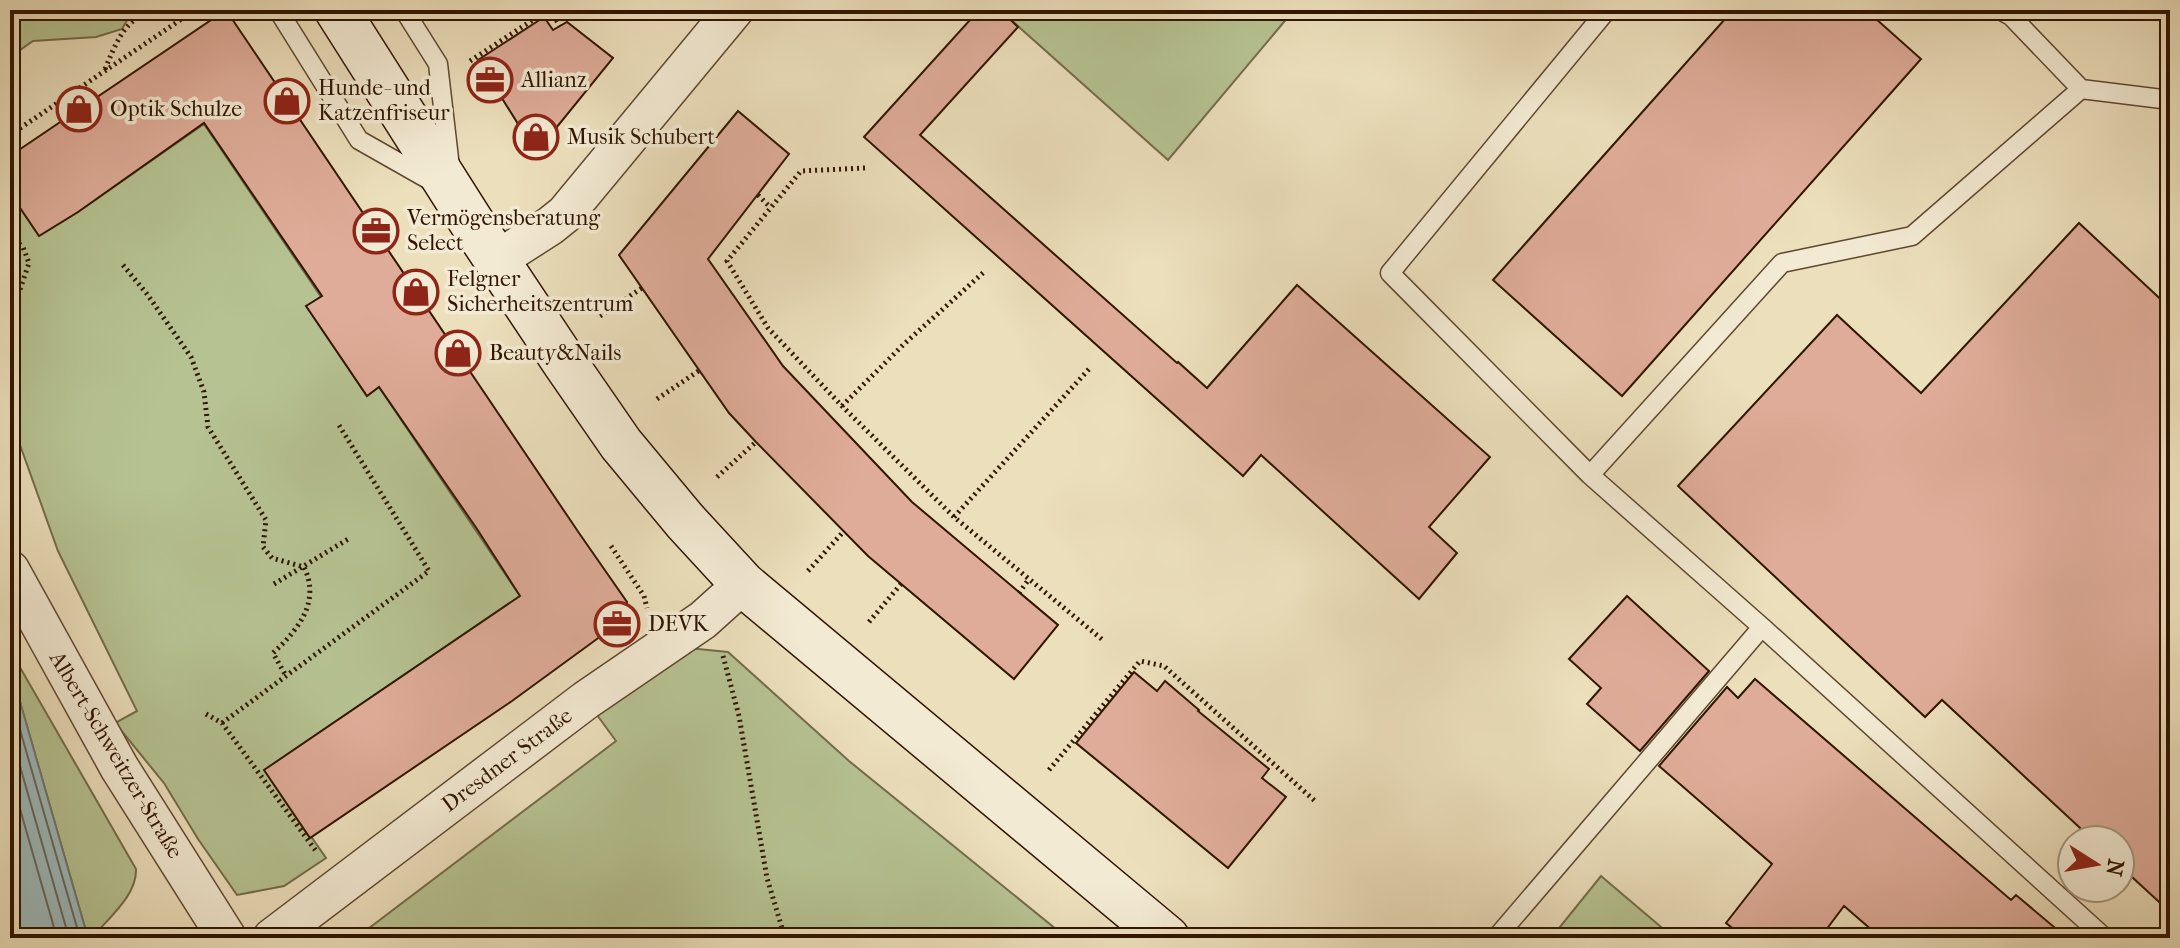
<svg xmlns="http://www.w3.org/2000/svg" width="2180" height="948" viewBox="0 0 2180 948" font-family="'IM FELL French Canon',serif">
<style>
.green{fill:#b6c292;stroke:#736c49;stroke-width:2}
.water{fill:#9dbabb;stroke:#717870;stroke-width:2}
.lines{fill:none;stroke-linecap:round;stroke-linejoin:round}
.shore{stroke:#66685e;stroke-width:2}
.building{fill:#dfac99;stroke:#301500;stroke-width:2}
.lane-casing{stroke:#5f482f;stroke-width:21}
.street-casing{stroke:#5f482f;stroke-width:41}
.secondary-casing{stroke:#301500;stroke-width:47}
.path{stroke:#301500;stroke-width:5;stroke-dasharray:2 4;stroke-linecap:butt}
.lane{stroke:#f3ead3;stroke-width:18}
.street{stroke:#f3ead3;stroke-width:38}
.secondary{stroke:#f3ead3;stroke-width:44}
.labels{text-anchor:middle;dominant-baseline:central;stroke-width:7;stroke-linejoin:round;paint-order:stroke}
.poi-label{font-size:22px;fill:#301500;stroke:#f3ead3;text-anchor:start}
.street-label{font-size:22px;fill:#301500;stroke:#f3ead3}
</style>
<rect width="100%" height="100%" fill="#ecdfbc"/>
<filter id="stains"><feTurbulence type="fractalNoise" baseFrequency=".0025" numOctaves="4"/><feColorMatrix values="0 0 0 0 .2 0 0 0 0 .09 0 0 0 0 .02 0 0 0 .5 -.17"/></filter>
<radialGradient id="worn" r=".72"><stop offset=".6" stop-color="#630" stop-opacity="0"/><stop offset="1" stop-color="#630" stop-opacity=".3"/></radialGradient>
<path class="green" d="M 10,10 L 133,10 L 122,29 L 96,37 L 33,41 L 10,57 Z
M 1000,10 L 1294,10 L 1168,160 Z
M 204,124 L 321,297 L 337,351 L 366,395 L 379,387 L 520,596 L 265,770 L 326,858 L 284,886 L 237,895 L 198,839 L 164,783 L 115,723 L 137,711 L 58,551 L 20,445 L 10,448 L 10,193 L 39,236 L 78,212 Z
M 688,648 L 728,652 L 849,761 L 1067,938 L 356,938 L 616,741 L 597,715 Z
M 10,650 L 136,869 C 137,893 113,914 98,931 L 101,938 L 88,938 L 10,667 Z
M 1601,876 L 1674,938 L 1551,938 Z"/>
<path class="water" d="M 10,667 L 88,938 L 10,938 Z"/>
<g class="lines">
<path class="shore" d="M 10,695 L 80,938
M 10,731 L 69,938
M 10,774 L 57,938"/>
</g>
<path class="building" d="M 226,10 L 579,533 L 627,602 L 623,620 L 512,701 L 310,838 L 264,770 L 520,596 L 477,529 L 379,387 L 367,396 L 306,306 L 322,296 L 204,123 L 78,212 L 39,236 L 10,193 L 10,156 Z
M 979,10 L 1000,10 L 1018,27 L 920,135 L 1177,363 L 1178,362 L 1207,388 L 1297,285 L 1490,457 L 1429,527 L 1457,553 L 1419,599 L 1261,455 L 1243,476 L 864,137 Z
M 1733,10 L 1866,10 L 1921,59 L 1622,396 L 1493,280 Z
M 544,17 L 553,30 L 567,22 L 613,58 L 548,138 L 525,135 L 478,60 Z
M 738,111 L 789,154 L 708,259 L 783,366 L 912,502 L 1058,625 L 1014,679 L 868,556 L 756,442 L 729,413 L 619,255 Z
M 2079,223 L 2170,308 L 2170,912 L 2120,866 L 2120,840 L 2093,840 L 1942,700 L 1925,717 L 1678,486 L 1837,315 L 1921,393 Z
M 1627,596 L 1709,671 L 1640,751 L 1587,704 L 1601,688 L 1569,659 Z
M 1134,672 L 1157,691 L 1165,681 L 1199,710 L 1198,711 L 1269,769 L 1262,778 L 1286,797 L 1228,868 L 1076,743 Z
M 1755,679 L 2011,900 L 2016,895 L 2067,938 L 1881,938 L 1844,906 L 1820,938 L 1745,938 L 1726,923 L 1772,864 L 1659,766 L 1727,687 L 1738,698 Z"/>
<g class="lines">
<g class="lane-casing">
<path id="lane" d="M 278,10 L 359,140 L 433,182
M 404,10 L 438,64 L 450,167
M 1607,10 L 1390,273 L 1590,475 L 1762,627
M 2000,10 L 2011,16 L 2081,89
M 1590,475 L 1782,263 L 1912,236 L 2081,89 L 2170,100
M 1496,938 L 1762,627 L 2105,938"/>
</g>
<g class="street-casing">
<path id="street" d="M 497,260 L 550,226 L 565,214 L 734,10
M 10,570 L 119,767 L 227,938
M 272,938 L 586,700 L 703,620 L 743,584"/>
</g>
<g class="secondary-casing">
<path id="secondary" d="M 337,10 L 474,226 L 565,363 L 621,444 L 685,521 L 743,584 L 1167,938"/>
</g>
<path class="path" d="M 550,10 L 560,26
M 470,61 L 548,10
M 105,69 C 116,43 124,20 152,10
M 10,135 L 195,10
M 865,168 L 801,171 L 727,261 L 768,328 L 842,406 L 954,517 L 1104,641
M 758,195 L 770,207
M 10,236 L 23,247 L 29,263 L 12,313
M 123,265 L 147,294 L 191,357 L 204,392 L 208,427 L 266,520 L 263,547 L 272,558 L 304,567 C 321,602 298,630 273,653 L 286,676
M 416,292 L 429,284
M 600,316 L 642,288
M 657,399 L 700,370
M 842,406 L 903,345 L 984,272
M 717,477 L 756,442
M 954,517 L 1090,368
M 611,546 L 644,596 L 647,608
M 808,571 L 844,531
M 274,584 L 350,538
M 1019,593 L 1029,579
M 869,622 L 901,584
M 723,656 L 739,716 L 767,878 L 785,938
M 206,714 L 222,723 L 316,851 L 318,850
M 222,723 L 429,571 L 337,422
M 1049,770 L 1140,661 L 1164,666 L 1315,801"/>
<use href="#lane" class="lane"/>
<use href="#street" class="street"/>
<use href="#secondary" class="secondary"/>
</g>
<defs>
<g id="office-ring" transform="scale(2.3)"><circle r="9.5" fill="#f3ead3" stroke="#8f2418" stroke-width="1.5"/><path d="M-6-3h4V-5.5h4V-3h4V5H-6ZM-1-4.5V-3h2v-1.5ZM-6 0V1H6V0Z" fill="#8f2418"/></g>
<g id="shop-ring" transform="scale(2.3)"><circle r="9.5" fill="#f3ead3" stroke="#8f2418" stroke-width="1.5"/><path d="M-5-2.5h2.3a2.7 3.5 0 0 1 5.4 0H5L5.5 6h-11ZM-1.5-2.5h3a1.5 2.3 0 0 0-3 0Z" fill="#8f2418"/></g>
</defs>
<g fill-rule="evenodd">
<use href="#office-ring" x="490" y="80"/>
<use href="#shop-ring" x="287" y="101"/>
<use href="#shop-ring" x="79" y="109"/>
<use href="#shop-ring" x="536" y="137"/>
<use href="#office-ring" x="376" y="231"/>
<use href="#shop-ring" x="416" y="292"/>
<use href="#shop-ring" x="458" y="353"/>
<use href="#office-ring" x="617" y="624"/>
</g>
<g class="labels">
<g class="poi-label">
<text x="521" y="80">Allianz</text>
<text x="318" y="88">Hunde- und<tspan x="318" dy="25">Katzenfriseur</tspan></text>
<text x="110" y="109">Optik Schulze</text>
<text x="567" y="137">Musik Schubert</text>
<text x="407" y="218">Vermögensberatung<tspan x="407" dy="25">Select</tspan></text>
<text x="447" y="279">Felgner<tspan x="447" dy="25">Sicherheitszentrum</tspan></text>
<text x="489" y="353">Beauty&amp;Nails</text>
<text x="648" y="624">DEVK</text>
</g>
<g class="street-label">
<text transform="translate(116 755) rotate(59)">Albert-Schweitzer-Straße</text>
<text transform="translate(507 760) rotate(-37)">Dresdner Straße</text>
</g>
</g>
<rect width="2180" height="948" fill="none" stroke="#ecdfbc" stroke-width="40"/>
<rect x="12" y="12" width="2156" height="924" fill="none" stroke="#301500" stroke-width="4"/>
<rect x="20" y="20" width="2140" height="908" fill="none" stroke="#301500" stroke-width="2"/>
<g transform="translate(2096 864) rotate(101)"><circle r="38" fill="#f3ead3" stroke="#a5957f" stroke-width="2"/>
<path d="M0-6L14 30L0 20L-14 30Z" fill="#8f2418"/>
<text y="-12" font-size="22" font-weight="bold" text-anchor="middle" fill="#301500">N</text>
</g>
<rect width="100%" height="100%" filter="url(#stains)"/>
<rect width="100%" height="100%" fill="url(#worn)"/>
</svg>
